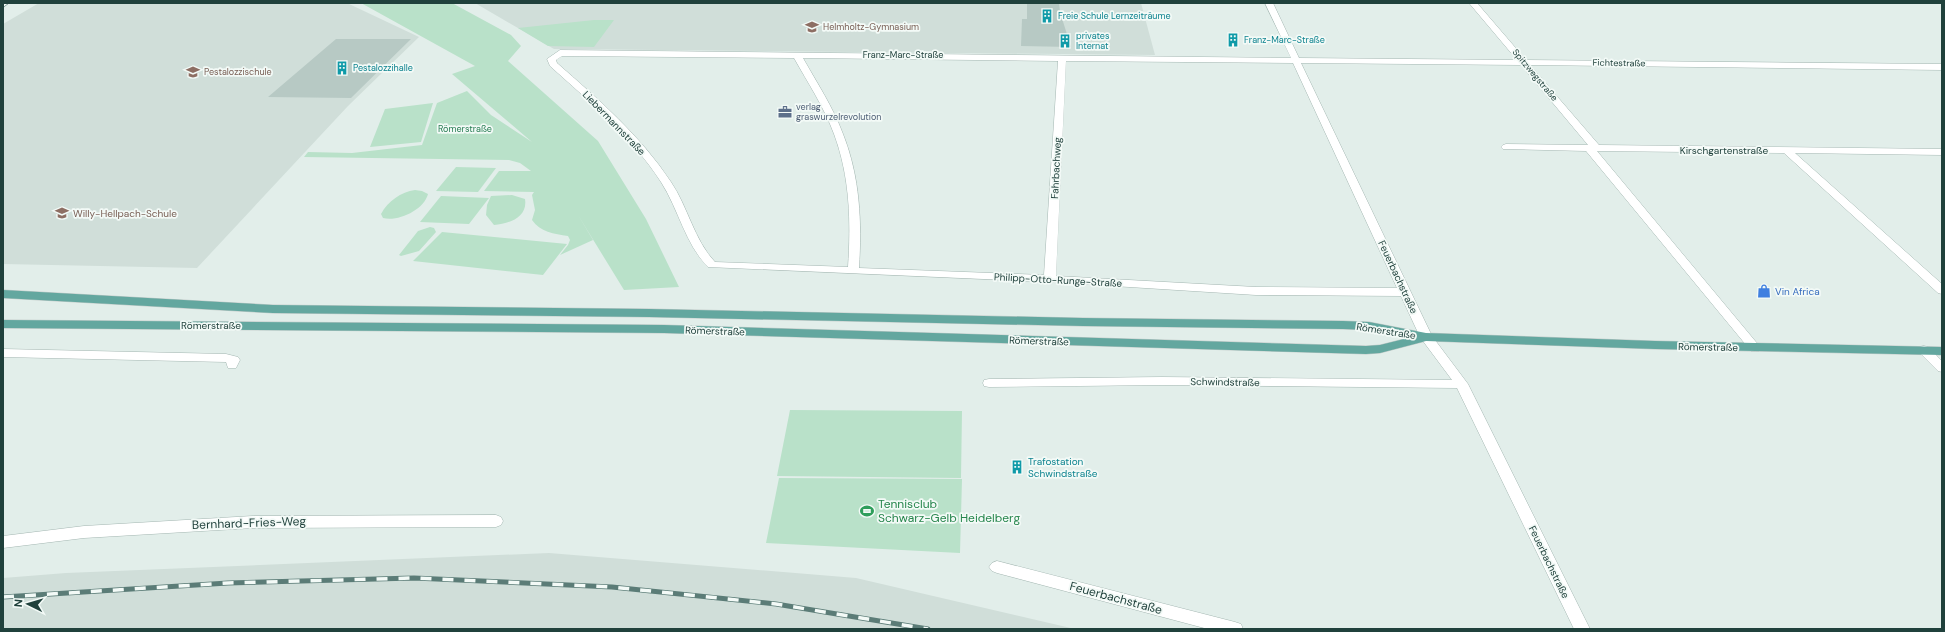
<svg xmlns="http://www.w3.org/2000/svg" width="1945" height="632" viewBox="0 0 1945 632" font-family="'DM Sans',sans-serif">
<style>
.built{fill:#d0ded9}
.green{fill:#b9e1c9}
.building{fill:#b7c9c4}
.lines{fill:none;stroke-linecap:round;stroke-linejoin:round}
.street-casing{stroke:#a4b7b2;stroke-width:1}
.primary-casing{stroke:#c1cac8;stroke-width:1}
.street{fill:#fff;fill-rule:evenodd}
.primary{fill:#63a79f;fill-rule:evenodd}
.rail-far1-casing{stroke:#5b7c77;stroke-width:3}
.rail-casing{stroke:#5b7c77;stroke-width:5}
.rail-far1{stroke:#f3faf7;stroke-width:2;stroke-dasharray:6;stroke-linecap:butt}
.rail{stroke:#f3faf7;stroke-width:3.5;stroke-dasharray:11;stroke-linecap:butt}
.labels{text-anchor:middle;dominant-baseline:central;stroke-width:3.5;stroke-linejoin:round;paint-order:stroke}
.far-culture-label{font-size:9px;fill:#0d838f;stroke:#f3faf7;text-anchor:start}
.far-education-label{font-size:9px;fill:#785e54;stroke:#f3faf7;text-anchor:start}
.far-street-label{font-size:9px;fill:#20413c;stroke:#f3faf7}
.far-service-label{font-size:9px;fill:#4e5e75;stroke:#f3faf7;text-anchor:start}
.far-park-label{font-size:9px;fill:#267c52;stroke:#f3faf7}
.street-label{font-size:10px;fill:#20413c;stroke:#f3faf7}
.education-label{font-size:10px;fill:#785e54;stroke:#f3faf7;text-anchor:start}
.shop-label{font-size:10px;fill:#366cbe;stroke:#f3faf7;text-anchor:start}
.culture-label{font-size:10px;fill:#0d838f;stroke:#f3faf7;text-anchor:start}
.near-leisure-label{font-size:12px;fill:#27864d;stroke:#f3faf7;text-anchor:start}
.near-street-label{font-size:12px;fill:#20413c;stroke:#f3faf7}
</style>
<rect width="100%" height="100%" fill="#e2eeea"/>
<path class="built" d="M 39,3 L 347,3 L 419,37 L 348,106 L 197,268 L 3,264 L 3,24 Z
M 475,3 L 1141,3 L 1155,55 L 554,49 Z
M 549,553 L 856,578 L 1075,629 L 3,629 L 3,578 L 66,573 Z"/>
<path class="green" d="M 361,3 L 452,3 L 511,35 L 521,46 L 508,61 L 598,141 L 646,219 L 679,287 L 624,290 L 578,215 L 593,240 L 560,255 L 568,245 L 570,240 L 568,236 C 554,234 540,232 532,220 L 535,210 L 532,195 L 534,192 L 484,191 L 499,171 L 531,171 L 520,163 L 509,160 L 304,157 L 308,152 L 352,153 L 422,145 L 437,103 L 467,91 L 491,115 L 532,142 L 452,74 L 475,66 Z
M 594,20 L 614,20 L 594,47 L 548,46 L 518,28 Z
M 433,103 L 421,142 L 370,147 L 385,109 Z
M 456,167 L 496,168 L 478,192 L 436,191 Z
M 415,190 L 422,191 L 428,194 C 424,210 398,222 383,218 L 381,214 C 388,201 401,192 415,190 Z
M 512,195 L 525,199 C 528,217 509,224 494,225 L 486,215 L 487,205 L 491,196 Z
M 441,196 L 489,198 L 469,224 L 420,222 Z
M 430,227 L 434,228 L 436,232 L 419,251 L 401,256 L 399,255 L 418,231 Z
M 442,232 L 567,244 L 543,275 L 413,261 Z
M 790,410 L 962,411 L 961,478 L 777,476 Z
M 779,478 L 962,479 L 960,553 L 766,543 Z"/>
<path class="building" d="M 1027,3 L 1059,3 L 1060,12 L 1071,47 L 1021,46 L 1022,19 L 1027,19 Z
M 336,39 L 411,39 L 351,98 L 268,97 Z"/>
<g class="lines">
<g class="street-casing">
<path id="street" d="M 1265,3 L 1273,3 L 1299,58 L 1517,60 L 1469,3 L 1477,3 L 1526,60 L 1942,64 L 1942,70 L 1530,65 L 1599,145 L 1942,149 L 1942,155 L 1795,153 L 1942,284 L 1942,294 L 1938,293 L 1784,153 L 1597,151 L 1761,348 L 1759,351 L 1751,351 L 1586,151 L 1503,149 L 1501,147 L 1503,145 L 1506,144 L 1588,145 L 1521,65 L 1301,63 L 1432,336 L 1468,384 L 1590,629 L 1574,629 L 1457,388 L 1162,385 L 989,387 L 984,386 L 983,383 L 984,380 L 989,379 L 1162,377 L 1452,380 L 1420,337 L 1401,296 L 1256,295 L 1050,282 L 708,267 C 685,244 679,210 661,182 C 632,137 590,102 550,66 L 547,59 L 560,50 L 1291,58 ZM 562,56 L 794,58 C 808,83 824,107 834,134 C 850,177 851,222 848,267 L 715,262 C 694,240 688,207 671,182 C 640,135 598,99 557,63 L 556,60 ZM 803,58 L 1058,61 L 1044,275 L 859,268 C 862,222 860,177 843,134 C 833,107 817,83 803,58 ZM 1066,61 L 1293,63 L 1397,288 L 1256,287 L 1056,276 Z
M 1924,346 L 1928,347 L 1942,361 L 1942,372 L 1938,371 L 1920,353 L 1918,350 L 1920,347 Z
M 3,349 L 226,354 L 238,357 L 240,360 L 236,368 L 228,368 L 226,362 L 3,357 Z
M 496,515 L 501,517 L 503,521 L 501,525 L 496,527 L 253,528 L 84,538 L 3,548 L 3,536 L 84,526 L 253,516 Z
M 997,561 L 1235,622 L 1241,624 L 1243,629 L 1208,629 L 997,573 L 992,571 L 989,567 L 992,563 Z"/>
</g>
<g class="primary-casing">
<path id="primary" d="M 3,290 L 273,305 L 649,309 L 1083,318 L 1343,321 L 1369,322 L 1426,333 L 1655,341 L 1942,347 L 1942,355 L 1655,349 L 1426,341 L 1380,353 L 1366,354 L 664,333 L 3,328 L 3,320 L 664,325 L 1366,346 L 1380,345 L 1408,338 L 1369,330 L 1343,329 L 1083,326 L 649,317 L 273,313 L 3,298 Z"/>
</g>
<use href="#street" class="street"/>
<use href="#primary" class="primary"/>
<g class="rail-far1-casing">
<path id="rail-far1" d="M 3,6 L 7,3"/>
</g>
<g class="rail-casing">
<path id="rail" d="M 3,597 L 228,583 L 414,578 L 612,587 L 776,604 L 928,629"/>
</g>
<use href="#rail-far1" class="rail-far1"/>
<use href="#rail" class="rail"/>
</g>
<defs>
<g id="building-bare" transform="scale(1.08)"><path d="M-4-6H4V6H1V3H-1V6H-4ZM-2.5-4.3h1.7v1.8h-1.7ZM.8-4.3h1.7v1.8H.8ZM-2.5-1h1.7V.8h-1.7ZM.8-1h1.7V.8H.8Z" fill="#0f9aa8" stroke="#f3faf7" stroke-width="2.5" paint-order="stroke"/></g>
<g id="school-bare" transform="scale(1.08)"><path d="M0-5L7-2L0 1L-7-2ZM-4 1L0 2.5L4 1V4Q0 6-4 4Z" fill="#8d6e63" stroke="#f3faf7" stroke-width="2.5" paint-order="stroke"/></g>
<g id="office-bare" transform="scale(1.08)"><path d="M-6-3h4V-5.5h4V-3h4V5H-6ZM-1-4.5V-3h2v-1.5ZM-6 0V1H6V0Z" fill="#5c6f8a" stroke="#f3faf7" stroke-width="2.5" paint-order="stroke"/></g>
<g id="shop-bare" transform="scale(1.08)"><path d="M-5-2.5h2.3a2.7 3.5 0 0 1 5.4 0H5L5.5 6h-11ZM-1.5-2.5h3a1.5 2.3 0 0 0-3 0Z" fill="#3f7fe0" stroke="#f3faf7" stroke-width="2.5" paint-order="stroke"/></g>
<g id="stadium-bare" transform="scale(1.08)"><path d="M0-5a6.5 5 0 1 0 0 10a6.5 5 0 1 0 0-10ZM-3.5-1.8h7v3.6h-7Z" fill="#2e9e5b" stroke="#f3faf7" stroke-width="2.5" paint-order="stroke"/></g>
</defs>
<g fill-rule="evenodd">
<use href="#building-bare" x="1047" y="16"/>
<use href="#school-bare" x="812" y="27"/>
<use href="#building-bare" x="1233" y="40"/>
<use href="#building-bare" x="1065" y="41"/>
<use href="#building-bare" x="342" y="68"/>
<use href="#school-bare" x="193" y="72"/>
<use href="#office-bare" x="785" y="112"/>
<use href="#school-bare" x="62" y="213"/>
<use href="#shop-bare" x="1764" y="291"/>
<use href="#building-bare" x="1017" y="467"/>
<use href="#stadium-bare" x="867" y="511"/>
</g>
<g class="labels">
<g class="far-culture-label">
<text x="1058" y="16">Freie Schule Lernzeiträume</text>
<text x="1076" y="36">privates<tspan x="1076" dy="10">Internat</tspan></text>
<text x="1244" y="40">Franz-Marc-Straße</text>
<text x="353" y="68">Pestalozzihalle</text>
</g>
<g class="far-education-label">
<text x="823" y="27">Helmholtz-Gymnasium</text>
<text x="204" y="72">Pestalozzischule</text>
</g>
<g class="far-street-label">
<text x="903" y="55">Franz-Marc-Straße</text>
<text transform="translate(1619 63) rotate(1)">Fichtestraße</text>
<text transform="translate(1535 75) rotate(50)">Spitzwegstraße</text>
</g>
<g class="far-service-label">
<text x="796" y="107">verlag<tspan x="796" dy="10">graswurzelrevolution</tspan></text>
</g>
<g class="far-park-label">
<text x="465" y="129">Römerstraße</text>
</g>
<g class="street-label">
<text transform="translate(614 123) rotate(46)">Liebermannstraße</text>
<text x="1724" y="150">Kirschgartenstraße</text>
<text transform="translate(1056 168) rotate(-87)">Fahrbachweg</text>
<text transform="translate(1398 277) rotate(65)">Feuerbachstraße</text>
<text transform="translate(1058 280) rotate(3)">Philipp-Otto-Runge-Straße</text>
<text x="211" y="325">Römerstraße</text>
<text transform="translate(715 331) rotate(2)">Römerstraße</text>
<text transform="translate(1386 331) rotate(9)">Römerstraße</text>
<text transform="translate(1039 341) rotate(2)">Römerstraße</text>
<text transform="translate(1708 347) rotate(1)">Römerstraße</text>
<text transform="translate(1225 382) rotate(1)">Schwindstraße</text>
<text transform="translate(1549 562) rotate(64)">Feuerbachstraße</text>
</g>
<g class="education-label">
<text x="73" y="213">Willy-Hellpach-Schule</text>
</g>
<g class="shop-label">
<text x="1775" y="291">Vin Africa</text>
</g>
<g class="culture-label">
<text x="1028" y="461">Trafostation<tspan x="1028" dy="12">Schwindstraße</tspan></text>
</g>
<g class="near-leisure-label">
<text x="878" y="504">Tennisclub<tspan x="878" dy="14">Schwarz-Gelb Heidelberg</tspan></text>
</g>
<g class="near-street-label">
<text transform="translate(249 523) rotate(-2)">Bernhard-Fries-Weg</text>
<text transform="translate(1116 598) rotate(15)">Feuerbachstraße</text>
</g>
</g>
<rect width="1945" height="632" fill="none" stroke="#20413c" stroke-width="8"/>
<g transform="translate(28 604) rotate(275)" stroke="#f3faf7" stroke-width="3" paint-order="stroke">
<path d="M0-3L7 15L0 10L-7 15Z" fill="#20413c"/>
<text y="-6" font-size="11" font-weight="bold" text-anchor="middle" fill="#20413c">N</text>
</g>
</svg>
